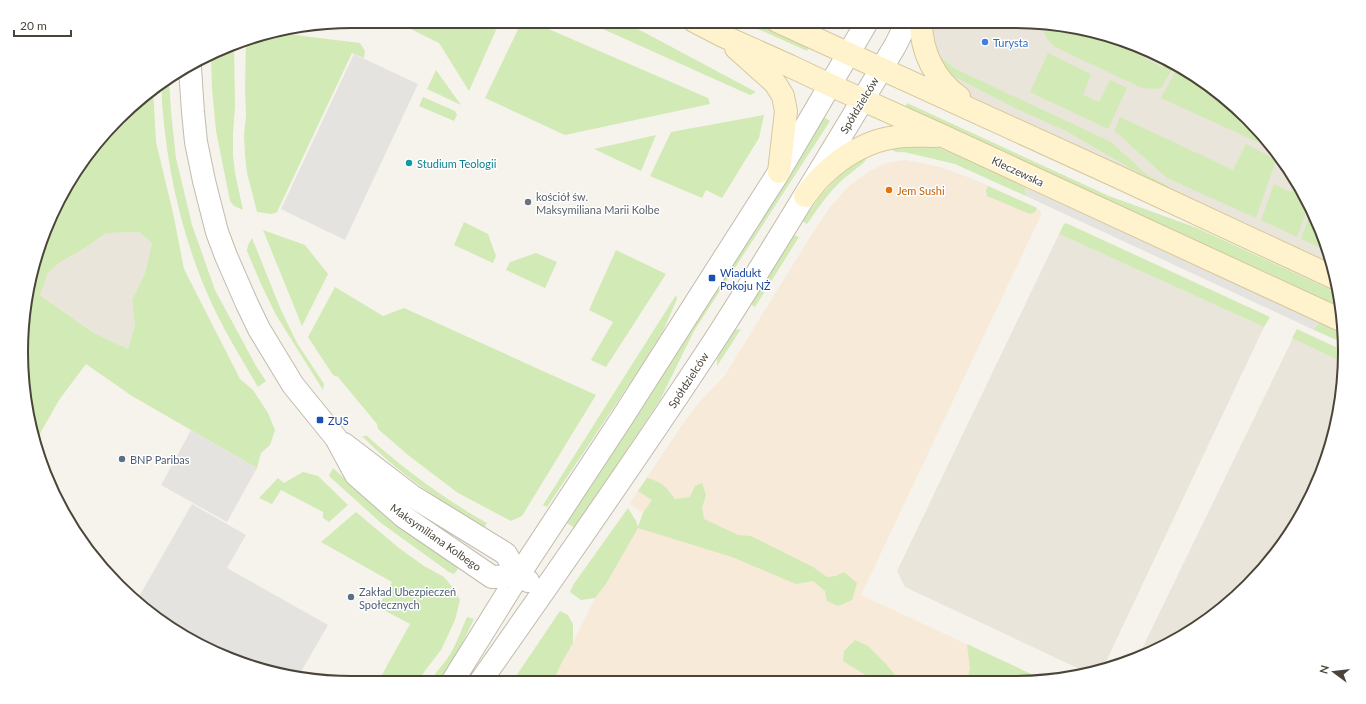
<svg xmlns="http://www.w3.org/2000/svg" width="1366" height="704" viewBox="0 0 1366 704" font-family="Lato,sans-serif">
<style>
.residential{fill:#eae5da}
.commercial{fill:#f7ead8}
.industrial{fill:#e6e2dd}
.green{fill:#d2eab5;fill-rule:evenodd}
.parking{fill:#e5e3e0}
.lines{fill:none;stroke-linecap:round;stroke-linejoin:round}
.tertiary-casing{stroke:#c2bbae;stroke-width:24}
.secondary-casing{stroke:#d6c79b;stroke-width:24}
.tertiary{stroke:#fff;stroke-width:22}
.secondary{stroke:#fff3cd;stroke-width:22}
.shop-dot{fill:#3f7fe0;stroke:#fff;stroke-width:1.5}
.culture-dot{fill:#0f9aa8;stroke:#fff;stroke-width:1.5}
.food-dot{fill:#e8710a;stroke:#fff;stroke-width:1.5}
.worship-dot{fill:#6b7280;stroke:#fff;stroke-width:1.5}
.transit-dot{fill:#1a4fb4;stroke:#fff;stroke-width:1.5}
.service-dot{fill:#5c6f8a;stroke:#fff;stroke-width:1.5}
.labels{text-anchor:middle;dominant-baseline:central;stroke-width:3;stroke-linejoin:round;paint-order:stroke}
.shop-label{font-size:11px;fill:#366cbe;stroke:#fff;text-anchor:start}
.street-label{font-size:11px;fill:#4b4439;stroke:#fff}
.culture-label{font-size:11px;fill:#0d838f;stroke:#fff;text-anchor:start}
.food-label{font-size:11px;fill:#c56008;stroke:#fff;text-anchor:start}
.worship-label{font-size:11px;fill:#5b616d;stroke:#fff;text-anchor:start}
.transit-label{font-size:11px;fill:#164399;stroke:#fff;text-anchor:start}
.service-label{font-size:11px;fill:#4e5e75;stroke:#fff;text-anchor:start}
.rim{fill:none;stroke:#4b4439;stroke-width:2}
</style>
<rect width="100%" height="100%" fill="#f6f3ec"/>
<path class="residential" d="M 923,22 L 1035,22 L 1100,32 L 1161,55 L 1216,90 L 1263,134 L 1301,187 L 1328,246 L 1333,269 L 1168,193 L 960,91 L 940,75 Z
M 139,232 L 152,243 L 145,273 L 132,300 L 135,325 L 128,349 L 92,332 L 40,295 L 48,273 L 59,263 L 85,248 L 106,233 Z
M 1059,234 L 1264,327 L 1103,668 L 1086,672 L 905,587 L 897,571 Z
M 1293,338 L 1344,363 L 1344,374 L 1334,438 L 1311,499 L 1263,570 L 1198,627 L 1137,659 Z"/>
<path class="commercial" d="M 906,160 L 940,167 L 973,179 L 1037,208 L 1041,211 L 1041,215 L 861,595 L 1044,680 L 553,682 L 561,664 L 573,643 L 595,598 L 606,584 L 637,528 L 643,513 L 629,504 L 682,425 L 696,406 L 725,375 L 807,242 L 830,207 L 850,185 L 870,171 L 887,163 Z"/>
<path class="industrial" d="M 92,152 L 60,209 L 54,219 L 77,168 Z"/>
<path class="green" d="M 394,21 L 500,21 L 469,91 L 439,43 Z
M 522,21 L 530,21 L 708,98 L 710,104 L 565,135 L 485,98 Z
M 585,21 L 626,21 L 636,28 L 756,92 L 750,95 Z
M 740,21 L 753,21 L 809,46 L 807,51 Z
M 1044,23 L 1097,32 L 1162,67 L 1167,59 L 1175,64 L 1162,87 L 1159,89 L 1142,88 L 1055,47 C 1047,40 1042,34 1044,23 Z
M 279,33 L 360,43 L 365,51 L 364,58 L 352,53 L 277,212 L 272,214 L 257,212 L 247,173 L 245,155 L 244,135 L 246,115 L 245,90 L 246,39 Z
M 234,45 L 235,106 L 233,134 L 233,154 L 235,173 L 243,210 L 234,206 L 230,201 L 216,131 L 212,88 L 211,57 Z
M 935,53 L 954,68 L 962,72 L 1111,142 L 1147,175 L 1168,186 L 1170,191 L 1066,131 L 1015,108 L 955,77 L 940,64 Z
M 1048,53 L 1091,74 L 1083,95 L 1099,102 L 1110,80 L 1127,88 L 1108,129 L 1030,92 Z
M 1178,66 L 1216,90 L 1263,134 L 1275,150 L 1161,98 Z
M 436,70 L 461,105 L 427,89 Z
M 169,80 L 171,112 L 176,158 L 192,225 L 215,290 L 256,366 L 266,381 L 258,387 C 240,356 221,326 207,293 C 179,228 164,155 161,84 Z
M 153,88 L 156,142 L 173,213 L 184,269 L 240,379 L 253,390 L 268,413 L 275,430 L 270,445 L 261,453 L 257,468 L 132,396 L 86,364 L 59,400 L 37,439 L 22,374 L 32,267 L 54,219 L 92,152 L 150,90 ZM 139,232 L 152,243 L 145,273 L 132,300 L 135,325 L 128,349 L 92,332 L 40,295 L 48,273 L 59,263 L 85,248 L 106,233 Z
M 423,97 L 455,111 L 457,115 L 454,121 L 419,106 Z
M 907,103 L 1109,196 L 1197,228 L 1338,293 L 1342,309 L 905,108 Z
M 764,115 L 759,138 L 722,198 L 706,190 L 702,198 L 650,176 L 671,132 Z
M 824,117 L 830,121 L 694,331 L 660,400 L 575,528 L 565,522 Z
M 1120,117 L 1233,170 L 1246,144 L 1276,160 L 1256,218 L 1167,178 L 1117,133 L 1114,132 Z
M 656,135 L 641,171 L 594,149 Z
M 931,145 L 949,152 L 1025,187 L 1026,196 L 955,164 L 904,152 C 897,153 893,152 889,146 Z
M 870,152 C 867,162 859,166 852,172 C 833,186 820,205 807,224 L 802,221 L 822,194 L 843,172 Z
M 1297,182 L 1309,205 L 1297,237 L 1261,220 L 1274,184 L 1291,192 Z
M 988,186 L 1037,208 L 1035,212 L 1030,214 L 987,196 L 986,190 Z
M 1311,210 L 1328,246 L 1329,252 L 1301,239 Z
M 464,222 L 488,234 L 496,256 L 493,263 L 454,245 Z
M 1066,223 L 1270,317 L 1264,327 L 1059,234 L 1064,224 Z
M 263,230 L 305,245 L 328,274 L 302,326 Z
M 794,235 L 799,237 L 755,307 L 752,305 L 753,301 Z
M 252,238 L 281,310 L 297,343 L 324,384 L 323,390 L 276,315 L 261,284 L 247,251 L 248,245 Z
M 616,250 L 666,274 L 606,367 L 591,360 L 613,322 L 589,310 Z
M 536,253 L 557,262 L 545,288 L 506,270 L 510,262 Z
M 335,287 L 383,316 L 404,308 L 596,395 L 522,516 L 511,521 L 458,493 L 408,455 L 378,429 L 377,424 L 338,377 L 333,375 L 308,337 Z
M 676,295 L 677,299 L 663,331 L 644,362 L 547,507 L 543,505 Z
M 1320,323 L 1343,334 L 1343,343 L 1312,329 Z
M 741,329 L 717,366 L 717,358 L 734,330 Z
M 1297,329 L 1344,351 L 1344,363 L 1292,338 Z
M 362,436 L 367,436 C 404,469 444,499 487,523 L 484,528 C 440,501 398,473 362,436 Z
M 333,468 L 386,517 L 455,565 L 458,569 L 454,574 L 449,572 L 381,523 L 329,476 Z
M 303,472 L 318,476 L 348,505 L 329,522 L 323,518 L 323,512 L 281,490 L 272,504 L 259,498 L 278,478 L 284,483 Z
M 647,478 C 663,482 666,487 675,499 L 690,497 L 695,486 L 702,483 L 706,495 L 702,508 L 704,519 L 738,535 L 751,536 L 813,567 L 827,577 L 836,576 L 844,572 L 857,583 L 852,600 L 838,606 L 827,601 L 825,591 L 813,581 L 796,584 L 732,557 L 638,528 L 606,584 L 595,598 L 581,600 L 570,592 L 573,585 L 628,508 L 636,521 L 638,527 L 643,513 L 652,500 L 638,491 Z
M 356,512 L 399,548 L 424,566 L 444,577 L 454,589 L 460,600 L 455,620 L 441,650 L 424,672 L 419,682 L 378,682 L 410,624 L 378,607 L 392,582 L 321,542 Z
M 560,611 L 568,615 L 573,624 L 573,643 L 561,664 L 553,682 L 512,682 Z
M 467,617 L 474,619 L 460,648 L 440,682 L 430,682 C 436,671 446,662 452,651 C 458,640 462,628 467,617 Z
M 855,640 L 868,646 L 886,664 L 900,681 L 875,681 L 843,661 L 844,651 Z
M 967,644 L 1044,680 L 967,680 L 970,668 Z"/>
<path class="parking" d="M 354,54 L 418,84 L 345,240 L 281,209 Z
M 1025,187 L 1320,323 L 1312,329 L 1026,196 Z
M 191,430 L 257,468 L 227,522 L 161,485 Z
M 192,504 L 246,535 L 227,568 L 328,625 L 298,677 L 267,672 L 216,653 L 192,639 L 137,600 Z"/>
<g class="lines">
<g class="tertiary-casing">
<path id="tertiary" d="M 190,68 L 193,112 L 196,142 L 204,181 L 217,232 L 226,256 L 247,304 L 259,329 L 293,385 L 336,438 L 356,475 L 404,517 L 492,577 L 518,576 L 528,581
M 344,444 L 412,496 L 506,554 L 518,576
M 452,682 L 518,576 L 622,418 L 779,172 L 867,22
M 480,682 C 561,567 641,453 718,335 C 779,240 837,143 895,46 L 907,22"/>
</g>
<g class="secondary-casing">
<path id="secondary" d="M 694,21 L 723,36 L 790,66 L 830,85 L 943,136 L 1343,321
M 777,21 L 1114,175 L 1335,278
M 921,22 C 921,52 935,80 959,97
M 736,48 L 775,83 L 783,96 L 786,111 L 779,172
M 805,196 C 811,189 816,181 823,175 C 842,156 869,140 896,137 C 909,135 923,136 936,136"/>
</g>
<use href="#tertiary" class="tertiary"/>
<use href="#secondary" class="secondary"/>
</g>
<circle class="shop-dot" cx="985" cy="42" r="4"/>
<circle class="culture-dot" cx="409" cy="163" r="4"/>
<circle class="food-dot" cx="889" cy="190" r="4"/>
<circle class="worship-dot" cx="528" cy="202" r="4"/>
<g class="transit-dot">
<rect x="708" y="274" width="8" height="8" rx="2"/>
<rect x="316" y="416" width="8" height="8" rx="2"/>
</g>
<g class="service-dot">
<circle cx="122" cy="459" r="4"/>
<circle cx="351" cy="597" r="4"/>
</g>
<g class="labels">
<g class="shop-label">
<text x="993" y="42">Turysta</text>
</g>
<g class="street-label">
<text transform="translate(859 105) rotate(-59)">Spółdzielców</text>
<text transform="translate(1018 171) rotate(25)">Kleczewska</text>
<text transform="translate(688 380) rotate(-57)">Spółdzielców</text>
<text transform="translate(436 537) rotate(35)">Maksymiliana Kolbego</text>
</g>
<g class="culture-label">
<text x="417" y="163">Studium Teologii</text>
</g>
<g class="food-label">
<text x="897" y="190">Jem Sushi</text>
</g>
<g class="worship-label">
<text x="536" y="196">kościół św.<tspan x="536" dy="13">Maksymiliana Marii Kolbe</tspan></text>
</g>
<g class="transit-label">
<text x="720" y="272">Wiadukt<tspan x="720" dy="13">Pokoju NŻ</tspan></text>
<text x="328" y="420">ZUS</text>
</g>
<g class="service-label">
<text x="130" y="459">BNP Paribas</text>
<text x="359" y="591">Zakład Ubezpieczeń<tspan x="359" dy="13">Społecznych</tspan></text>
</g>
</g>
<path d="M0 0H1366V704H0ZM352 28H1014A324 324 0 0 1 1338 352V352A324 324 0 0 1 1014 676H352A324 324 0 0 1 28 352V352A324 324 0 0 1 352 28Z" fill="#fff" fill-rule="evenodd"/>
<path class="rim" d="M352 28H1014A324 324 0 0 1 1338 352V352A324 324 0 0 1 1014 676H352A324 324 0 0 1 28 352V352A324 324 0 0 1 352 28Z"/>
<g transform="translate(1334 672) rotate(285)" stroke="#ffffff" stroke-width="3" paint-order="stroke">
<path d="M0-3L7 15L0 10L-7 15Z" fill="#4b4439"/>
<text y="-6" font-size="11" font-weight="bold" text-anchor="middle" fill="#4b4439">N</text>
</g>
<path d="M14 30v6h57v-6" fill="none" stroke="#4b4439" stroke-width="2"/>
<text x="20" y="30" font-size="12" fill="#4b4439" stroke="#ffffff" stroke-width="3" paint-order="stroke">20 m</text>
</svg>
